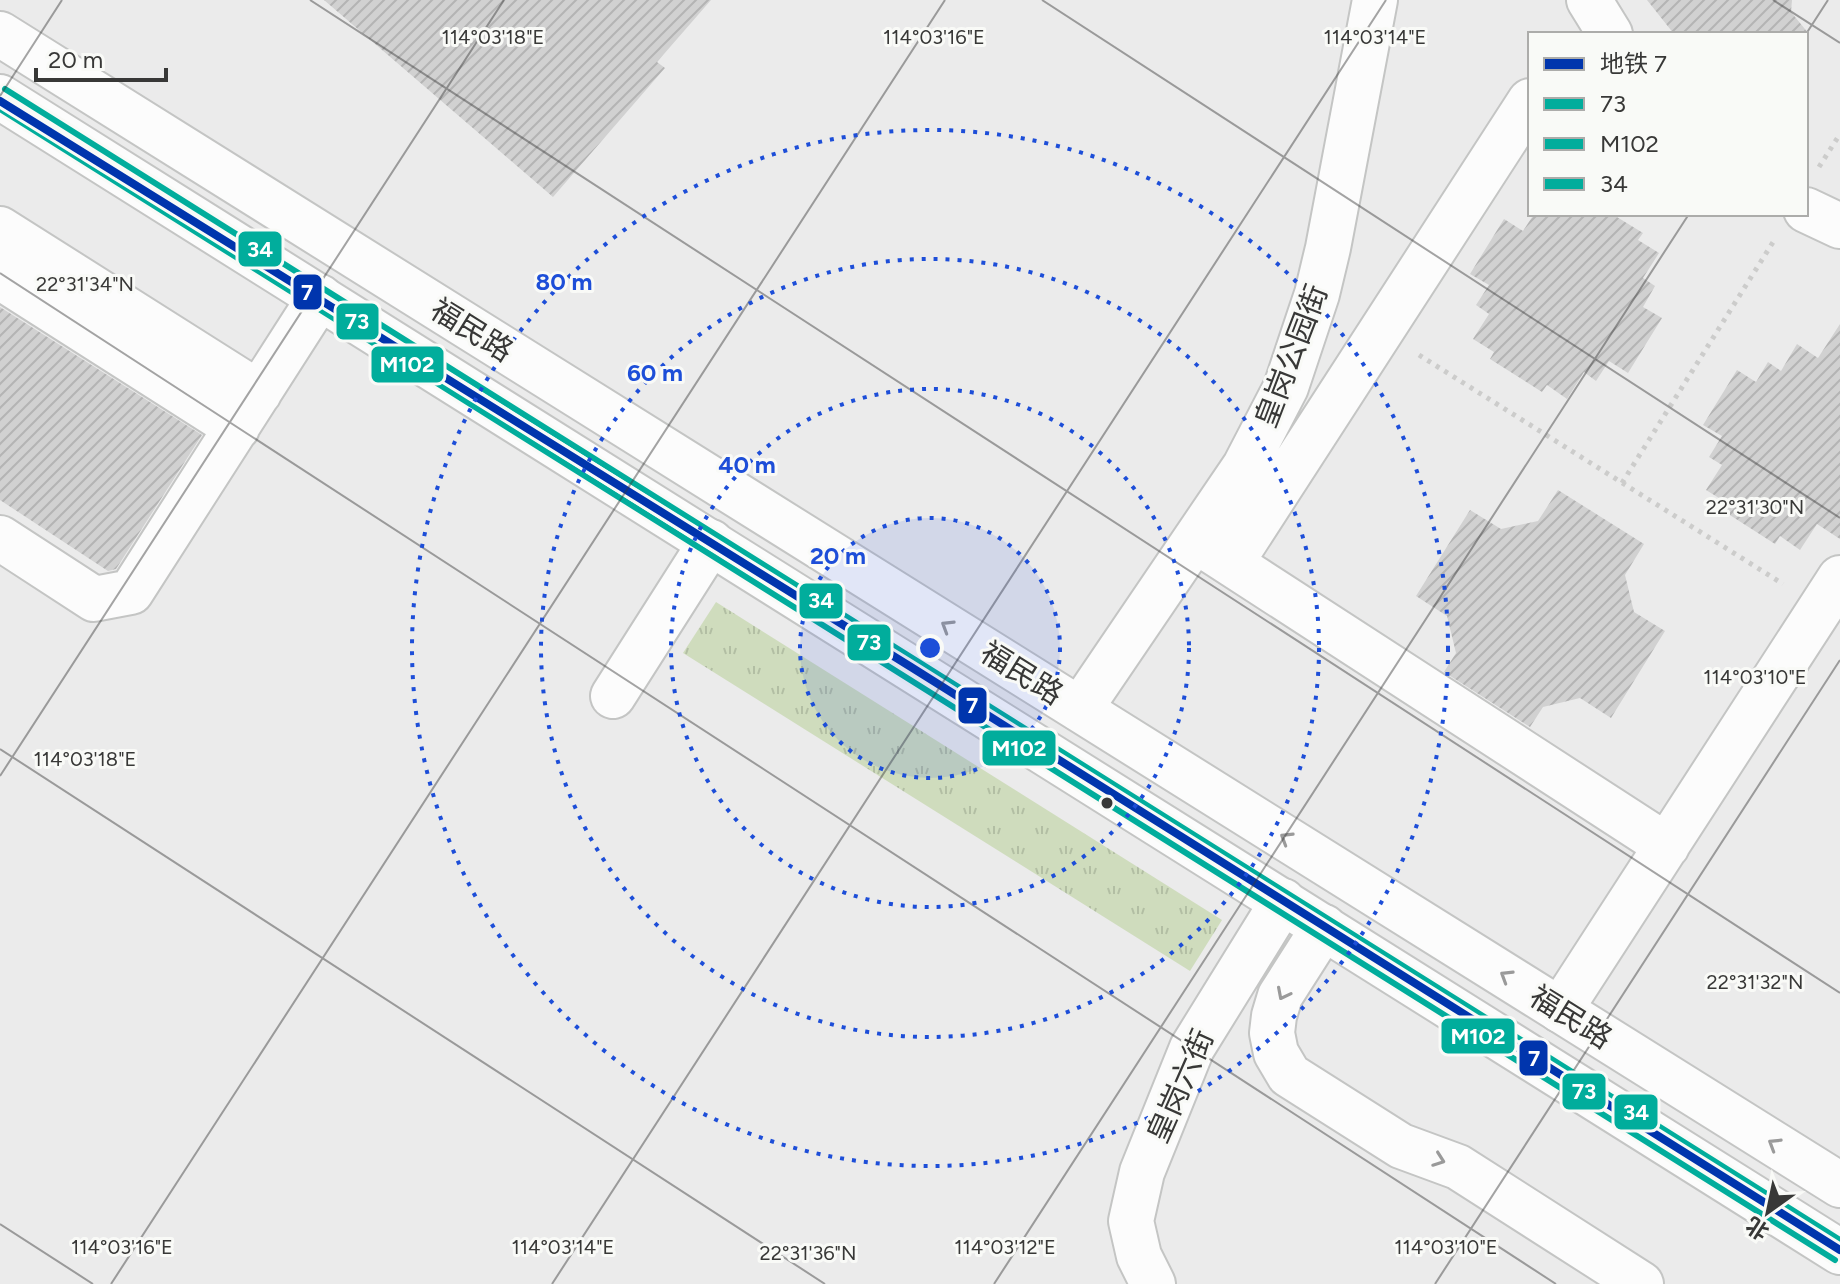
<svg xmlns="http://www.w3.org/2000/svg" width="1840" height="1284" viewBox="0 0 1840 1284" font-family="Figtree,'Noto Sans SC',sans-serif">
<style>
.grass{fill:url(#grass-tufts)}
.building{fill:url(#building-hatch)}
.lines{fill:none;stroke-linecap:round;stroke-linejoin:round}
.minor-casing{stroke:#c4c5c4;stroke-width:48}
.major-casing{stroke:#c4c5c4;stroke-width:48}
.path{stroke:#cccccb;stroke-width:5;stroke-dasharray:4 6;stroke-linecap:butt}
.minor{stroke:#fcfcfc;stroke-width:44}
.major{stroke:#fcfcfc;stroke-width:44}
.bus-1-casing{stroke:#f9faf7;stroke-width:12}
.bus-2-casing{stroke:#f9faf7;stroke-width:12}
.bus-3-casing{stroke:#f9faf7;stroke-width:12}
.bus-1{stroke:#01ad9c;stroke-width:6}
.bus-2{stroke:#01ad9c;stroke-width:6}
.bus-3{stroke:#01ad9c;stroke-width:6}
.metro-1-casing{stroke:#f9faf7;stroke-width:14}
.metro-1{stroke:#0035ad;stroke-width:8}
.oneway{stroke:#9a9a9a}
.ticks{fill:none;stroke:#383837;stroke-width:2;stroke-opacity:0.45}
.ring{fill:none;stroke:#1d4ed8;stroke-width:4;stroke-dasharray:4 8}
.bus-dot{fill:#383837;stroke:#f9faf7;stroke-width:3}
.labels{text-anchor:middle;dominant-baseline:central;stroke-width:6;stroke-linejoin:round;paint-order:stroke}
.street-label{font-size:30px;fill:#383837;stroke:#f9faf7}
.ticks-label{font-size:20px;text-anchor:middle;fill:#383837;stroke:#f9faf7;stroke-width:6;stroke-linejoin:round;paint-order:stroke}
.centre{fill:#1d4ed8;stroke:#f9faf7;stroke-width:4}
.ring-label{font-size:24px;text-anchor:middle;font-weight:bold;fill:#1d4ed8;stroke:#f9faf7;stroke-width:6;stroke-linejoin:round;paint-order:stroke}
.line-badge{stroke:#f9faf7;stroke-width:3}
.badge-label{font-size:22px;text-anchor:middle;font-weight:bold;fill:#fff}
</style>
<defs>
<pattern id="grass-tufts" width="24" height="20" patternUnits="userSpaceOnUse" patternTransform="scale(2)"><rect width="24" height="20" fill="#cfdcbd"/><path d="M3 7l-1-3M5 7V3M7 7l1-3M15 17l-1-3M17 17v-4M19 17l1-3" fill="none" stroke="#b2bea3"/></pattern>
<pattern id="building-hatch" width="6" height="6" patternUnits="userSpaceOnUse" patternTransform="scale(2)"><rect width="6" height="6" fill="#d1d1d1"/><path d="M-1 1l2-2M0 6l6-6M5 7l2-2" fill="none" stroke="#b4b4b4"/></pattern>
</defs>
<rect width="100%" height="100%" fill="#ebebeb"/>
<path class="grass" d="M 716,602 L 1222,920 L 1190,971 L 683,653 Z"/>
<path class="building" d="M 324,0 L 711,0 L 657,62 L 665,68 L 553,197 Z
M 1647,0 L 1792,0 L 1791,12 L 1809,34 L 1674,34 Z
M 1534,214 L 1612,214 L 1643,233 L 1638,240 L 1659,253 L 1643,278 L 1655,286 L 1643,307 L 1662,318 L 1628,373 L 1609,361 L 1596,381 L 1584,372 L 1567,399 L 1547,385 L 1542,392 L 1490,359 L 1494,352 L 1473,339 L 1489,314 L 1476,305 L 1489,285 L 1470,274 L 1504,219 L 1523,231 Z
M 0,307 L 202,435 L 116,569 L 108,571 L 0,500 Z
M 1840,324 L 1840,539 L 1817,524 L 1800,550 L 1780,536 L 1775,544 L 1722,510 L 1727,503 L 1706,490 L 1722,465 L 1709,457 L 1722,436 L 1703,425 L 1737,370 L 1756,382 L 1768,362 L 1781,371 L 1797,344 L 1818,358 Z
M 1558,490 L 1644,544 L 1625,575 L 1634,612 L 1665,631 L 1611,718 L 1580,698 L 1543,707 L 1530,727 L 1444,672 L 1456,653 L 1447,616 L 1416,596 L 1470,510 L 1501,529 L 1538,521 Z"/>
<g class="lines">
<g class="minor-casing">
<path id="minor" d="M 1589,0 L 1610,34
M 1806,210 L 1840,226
M 0,229 L 259,393
M 0,277 L 237,428
M 0,538 L 94,599 L 131,592 L 320,297
M 1195,540 L 1667,846
M 1231,563 L 1530,101
M 613,696 L 711,542
M 1080,709 L 1245,466 L 1286,387 L 1317,294 L 1328,248 L 1375,0
M 1324,927 L 1280,996 L 1274,1016 L 1272,1033 L 1276,1053 L 1289,1075 L 1401,1146 L 1458,1167 L 1641,1284
M 1560,1010 L 1840,578
M 1153,1284 L 1139,1256 L 1131,1221 L 1142,1172 L 1192,1048 L 1283,901"/>
</g>
<g class="major-casing">
<path id="major" d="M 0,34 L 1840,1185
M 0,97 L 1840,1252"/>
</g>
<path class="path" d="M 1819,167 L 1840,134
M 1419,355 L 1783,584
M 1622,483 L 1775,239"/>
<use href="#minor" class="minor"/>
<use href="#major" class="major"/>
<g class="bus-1-casing">
<path id="bus-1" d="M 0,97 L 1840,1252"/>
</g>
<g class="bus-2-casing">
<path id="bus-2" d="M 0,109 L 1835,1260"/>
</g>
<g class="bus-3-casing">
<path id="bus-3" d="M 5,89 L 1840,1240"/>
</g>
<use href="#bus-1" class="bus-1"/>
<use href="#bus-2" class="bus-2"/>
<use href="#bus-3" class="bus-3"/>
<g class="metro-1-casing">
<path id="metro-1" d="M 0,101 L 911,667 L 1840,1250"/>
</g>
<use href="#metro-1" class="metro-1"/>
</g>
<defs><path id="oneway-chevron" d="M-2-3.5L2.5 0L-2 3.5" fill="none" stroke-width="1.6" stroke-linecap="round" stroke-linejoin="round" transform="scale(2)"/></defs>
<g class="oneway">
<use href="#oneway-chevron" transform="translate(947 626) rotate(-148)"/>
<use href="#oneway-chevron" transform="translate(1286 838) rotate(-148)"/>
<use href="#oneway-chevron" transform="translate(1506 976) rotate(-148)"/>
<use href="#oneway-chevron" transform="translate(1283 994) rotate(117)"/>
<use href="#oneway-chevron" transform="translate(1774 1144) rotate(-148)"/>
<use href="#oneway-chevron" transform="translate(1439 1160) rotate(20)"/>
</g>
<path class="ticks" d="M 310,0 L 1840,993M 1042,0 L 1840,518M 1773,0 L 1840,43M 1806,34 L 1828,0M 0,96 L 62,0M 0,273 L 1556,1284M 0,749 L 825,1284M 0,776 L 504,0M 0,1224 L 93,1284M 111,1284 L 945,0M 552,1284 L 1386,0M 994,1284 L 1689,214M 1435,1284 L 1840,660"/>
<circle cx="930" cy="648" r="130" fill="#1d4ed8" fill-opacity=".12"/>
<g class="ring">
<circle cx="930" cy="648" r="130"/>
<circle cx="930" cy="648" r="259"/>
<circle cx="930" cy="648" r="389"/>
<circle cx="930" cy="648" r="518"/>
</g>
<circle class="bus-dot" cx="1107" cy="803" r="7"/>
<g class="labels">
<g class="street-label">
<text transform="translate(472 330) rotate(32)">福民路</text>
<text transform="translate(1291 356) rotate(-69)">皇岗公园街</text>
<text transform="translate(1022 673) rotate(32)">福民路</text>
<text transform="translate(1571 1017) rotate(32)">福民路</text>
<text transform="translate(1180 1086) rotate(-66)">皇岗六街</text>
</g>
</g>
<g class="ticks-label">
<text x="934" y="44">114°03'16"E</text>
<text x="1375" y="44">114°03'14"E</text>
<text x="493" y="44">114°03'18"E</text>
<text x="85" y="291">22°31'34"N</text>
<text x="1755" y="514">22°31'30"N</text>
<text x="1755" y="684">114°03'10"E</text>
<text x="85" y="766">114°03'18"E</text>
<text x="1755" y="989">22°31'32"N</text>
<text x="122" y="1254">114°03'16"E</text>
<text x="563" y="1254">114°03'14"E</text>
<text x="1005" y="1254">114°03'12"E</text>
<text x="1446" y="1254">114°03'10"E</text>
<text x="808" y="1260">22°31'36"N</text>
</g>
<circle cx="930" cy="648" r="12" class="centre"/>
<g class="ring-label">
<text x="564" y="290">80 m</text>
<text x="655" y="381">60 m</text>
<text x="747" y="473">40 m</text>
<text x="838" y="564">20 m</text>
</g>
<g class="line-badge">
<rect x="237" y="230" width="46" height="38" rx="8" fill="#01ad9c"/>
<rect x="292" y="273" width="31" height="38" rx="8" fill="#0035ad"/>
<rect x="335" y="302" width="45" height="39" rx="8" fill="#01ad9c"/>
<rect x="370" y="345" width="75" height="39" rx="8" fill="#01ad9c"/>
<rect x="798" y="582" width="46" height="38" rx="8" fill="#01ad9c"/>
<rect x="846" y="623" width="46" height="39" rx="8" fill="#01ad9c"/>
<rect x="957" y="686" width="31" height="39" rx="8" fill="#0035ad"/>
<rect x="981" y="729" width="76" height="38" rx="8" fill="#01ad9c"/>
<rect x="1440" y="1017" width="76" height="38" rx="8" fill="#01ad9c"/>
<rect x="1518" y="1039" width="31" height="38" rx="8" fill="#0035ad"/>
<rect x="1561" y="1072" width="46" height="39" rx="8" fill="#01ad9c"/>
<rect x="1613" y="1093" width="46" height="38" rx="8" fill="#01ad9c"/>
</g>
<g class="badge-label">
<text x="260" y="257">34</text>
<text x="307" y="300">7</text>
<text x="357" y="329">73</text>
<text x="407" y="372">M102</text>
<text x="821" y="608">34</text>
<text x="869" y="650">73</text>
<text x="972" y="713">7</text>
<text x="1019" y="756">M102</text>
<text x="1478" y="1044">M102</text>
<text x="1534" y="1066">7</text>
<text x="1584" y="1099">73</text>
<text x="1636" y="1120">34</text>
</g>
<rect x="1528" y="32" width="280" height="184" fill="#f9faf7" stroke="#acacaa" stroke-width="2"/>
<rect x="1544" y="58" width="40" height="12" fill="#0035ad" stroke="#acacaa" stroke-width="2"/>
<text x="1600" y="72" font-size="24" fill="#383837">地铁 7</text>
<rect x="1544" y="98" width="40" height="12" fill="#01ad9c" stroke="#acacaa" stroke-width="2"/>
<text x="1600" y="112" font-size="24" fill="#383837">73</text>
<rect x="1544" y="138" width="40" height="12" fill="#01ad9c" stroke="#acacaa" stroke-width="2"/>
<text x="1600" y="152" font-size="24" fill="#383837">M102</text>
<rect x="1544" y="178" width="40" height="12" fill="#01ad9c" stroke="#acacaa" stroke-width="2"/>
<text x="1600" y="192" font-size="24" fill="#383837">34</text>
<g transform="translate(1768 1212) rotate(213)" stroke="#f9faf7" stroke-width="6" paint-order="stroke">
<path d="M0-6L14 30L0 20L-14 30Z" fill="#383837"/>
<text y="-12" font-size="22" font-weight="bold" text-anchor="middle" fill="#383837">北</text>
</g>
<path d="M36 68v12h130v-12" fill="none" stroke="#383837" stroke-width="4"/>
<text x="48" y="68" font-size="24" fill="#383837" stroke="#f9faf7" stroke-width="6" paint-order="stroke">20 m</text>
</svg>
